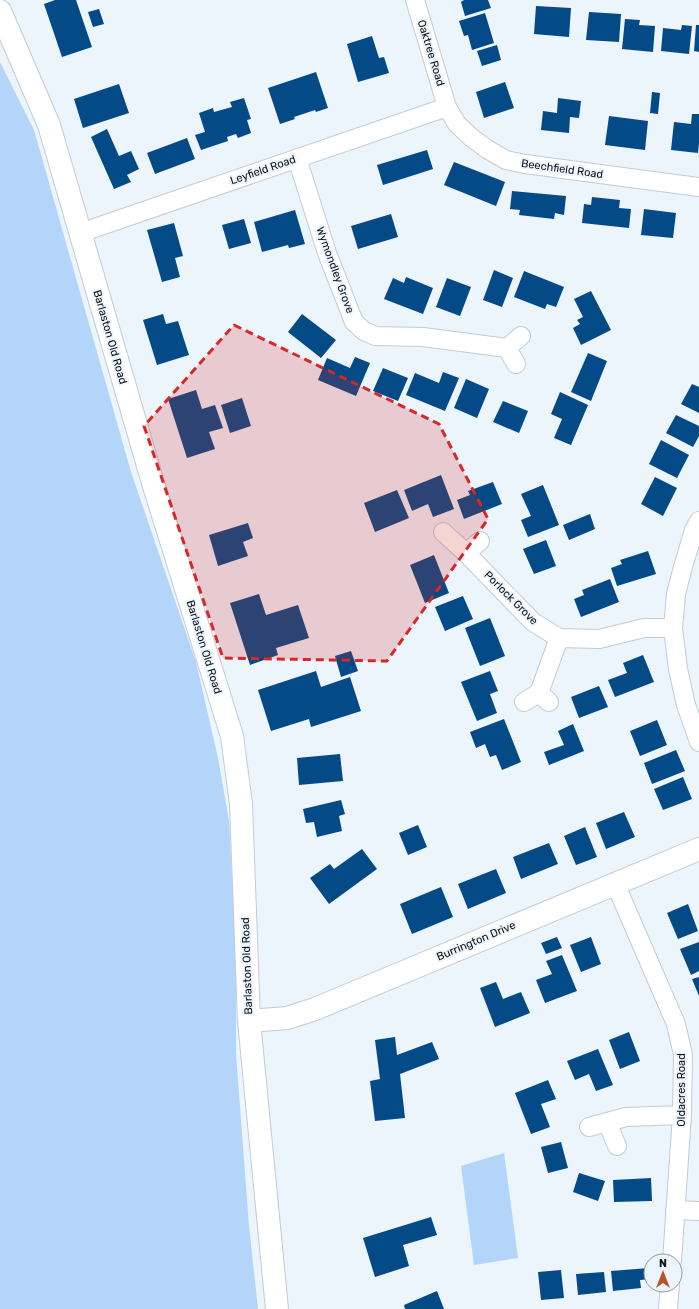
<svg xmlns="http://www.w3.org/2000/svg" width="699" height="1309" viewBox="0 0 699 1309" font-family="Rubik,sans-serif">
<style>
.green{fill:#b3d5fa}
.building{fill:#034a86}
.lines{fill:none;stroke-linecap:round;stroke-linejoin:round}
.minor-casing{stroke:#c4cbd3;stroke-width:20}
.tertiary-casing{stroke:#c4cbd3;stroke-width:24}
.minor{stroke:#fff;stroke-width:18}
.tertiary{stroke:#fff;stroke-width:22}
.marked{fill:#d62828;fill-opacity:0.2;stroke:#d62828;stroke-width:3;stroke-dasharray:8 5;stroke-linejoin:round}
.labels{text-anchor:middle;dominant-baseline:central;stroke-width:4;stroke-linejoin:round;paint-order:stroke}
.street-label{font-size:11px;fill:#0e1113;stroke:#ecf4fc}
</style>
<rect width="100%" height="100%" fill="#ecf4fc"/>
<path class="green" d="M 0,62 L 34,130 L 131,472 L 196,662 L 218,758 L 229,821 L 236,958 L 236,1054 L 249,1226 L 258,1309 L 0,1309 Z
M 504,1153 L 518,1258 L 474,1265 L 461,1166 Z"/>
<path class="building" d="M 55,0 L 76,0 L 92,47 L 62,57 L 44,4 Z
M 464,0 L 488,0 L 491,8 L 465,16 L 461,2 Z
M 536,6 L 571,8 L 569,37 L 534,34 Z
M 99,9 L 104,24 L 93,27 L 88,12 Z
M 589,12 L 621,14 L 619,42 L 586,40 Z
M 485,13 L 494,43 L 472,50 L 468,35 L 464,36 L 459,21 Z
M 625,19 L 640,20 L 639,25 L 655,26 L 653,52 L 622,49 Z
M 682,25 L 692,26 L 689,54 L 661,51 L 663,28 L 681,30 Z
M 696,25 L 699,25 L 699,52 L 694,51 Z
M 372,36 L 379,58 L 384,57 L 389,73 L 358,82 L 347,44 Z
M 497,45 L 501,60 L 482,66 L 477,51 Z
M 316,72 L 328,108 L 316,112 L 315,110 L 294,117 L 295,119 L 280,124 L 268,88 Z
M 505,82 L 514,108 L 484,118 L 476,92 Z
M 119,84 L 129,113 L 83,128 L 74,99 Z
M 652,92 L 660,93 L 658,114 L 650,113 Z
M 244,98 L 251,119 L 247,120 L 251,133 L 238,138 L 236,134 L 227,137 L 228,141 L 201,150 L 195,135 L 205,132 L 199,113 L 213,108 L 214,112 L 232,107 L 230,102 Z
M 558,98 L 581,101 L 579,118 L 570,117 L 569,133 L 541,130 L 543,111 L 557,113 Z
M 692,114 L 699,114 L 699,143 L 698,153 L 671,150 L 674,122 L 691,124 Z
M 609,116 L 648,121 L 645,150 L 605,145 Z
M 107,129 L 119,156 L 131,151 L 139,169 L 127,175 L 131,182 L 114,189 L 91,137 Z
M 187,138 L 195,159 L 155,174 L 147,153 Z
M 427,150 L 433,169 L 383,185 L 377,165 Z
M 454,162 L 505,182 L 496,206 L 444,185 Z
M 512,191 L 566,196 L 564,215 L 555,213 L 554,219 L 519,215 L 520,210 L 510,209 Z
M 592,197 L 620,200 L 619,208 L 631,209 L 629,228 L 582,223 L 584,204 L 591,205 Z
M 644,209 L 676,213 L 673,238 L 641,235 Z
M 295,210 L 305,244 L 289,248 L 288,245 L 262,252 L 254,222 Z
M 391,214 L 398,237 L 358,249 L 351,226 Z
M 244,219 L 251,243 L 229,249 L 222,225 Z
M 174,223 L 183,256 L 175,258 L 180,277 L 162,282 L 147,230 Z
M 494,270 L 513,278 L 502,307 L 483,300 Z
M 524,271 L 564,287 L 556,307 L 547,304 L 545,309 L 514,297 Z
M 406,277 L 433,288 L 423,314 L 384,299 L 393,278 L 404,283 Z
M 447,278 L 471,287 L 460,316 L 436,307 Z
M 591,291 L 611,330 L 581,345 L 573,328 L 580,324 L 577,320 L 583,317 L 574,299 Z
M 163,314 L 166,324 L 178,321 L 189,355 L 157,365 L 143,320 Z
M 302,314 L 336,340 L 321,358 L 288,332 Z
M 588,353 L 607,361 L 591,401 L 571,392 Z
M 355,357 L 370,363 L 356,396 L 318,380 L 327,358 L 350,368 Z
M 383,368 L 408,378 L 398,401 L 373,391 Z
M 443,372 L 459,378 L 445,411 L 406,395 L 415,373 L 439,383 Z
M 466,379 L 489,389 L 477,418 L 454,408 Z
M 692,384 L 699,387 L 699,413 L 681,404 Z
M 196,390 L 202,409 L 215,405 L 223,428 L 209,432 L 215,449 L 187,458 L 168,399 Z
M 560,392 L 588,405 L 571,445 L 554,438 L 562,419 L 551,414 Z
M 242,398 L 251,426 L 230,433 L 221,405 Z
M 503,401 L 528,411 L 519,433 L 493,422 Z
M 676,415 L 699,426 L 699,436 L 693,447 L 666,433 Z
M 661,440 L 689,455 L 677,478 L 649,464 Z
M 441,475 L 454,509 L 433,517 L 428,504 L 412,511 L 404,490 Z
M 655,477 L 677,488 L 663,516 L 641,504 Z
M 493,482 L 502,504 L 464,519 L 457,500 L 470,495 L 468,491 Z
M 543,485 L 559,525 L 528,537 L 521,520 L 531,516 L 521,494 Z
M 397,490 L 409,518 L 375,532 L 364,503 Z
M 590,514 L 595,529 L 569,540 L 563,525 Z
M 248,523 L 253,538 L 243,542 L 248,556 L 218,566 L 209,535 Z
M 546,540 L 556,566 L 534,574 L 523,549 Z
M 648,551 L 656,574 L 617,586 L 611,568 L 622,564 L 620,560 Z
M 434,555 L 449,593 L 425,603 L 410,565 Z
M 610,579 L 619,602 L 581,617 L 574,599 L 584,595 L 582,590 Z
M 259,594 L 266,615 L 298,605 L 309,638 L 276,648 L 278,655 L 250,665 L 230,603 Z
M 463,596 L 473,619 L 445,631 L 435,607 Z
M 490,618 L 505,656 L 480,666 L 465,628 Z
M 351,651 L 358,671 L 341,677 L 335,656 Z
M 643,655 L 654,682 L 615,697 L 608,680 L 627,673 L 623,663 Z
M 316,671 L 321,687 L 350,677 L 361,711 L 311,727 L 309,719 L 271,731 L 258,690 Z
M 490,671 L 498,691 L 490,694 L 497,713 L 477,721 L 461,682 Z
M 599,686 L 608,707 L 579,718 L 571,697 Z
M 504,719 L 521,762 L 502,770 L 496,755 L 490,757 L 485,744 L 476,748 L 470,732 Z
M 657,720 L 667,745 L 640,756 L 630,731 Z
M 573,724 L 584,751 L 549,765 L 544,752 L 564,745 L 558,731 Z
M 676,750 L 685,771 L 652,784 L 644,763 Z
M 340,754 L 343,781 L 299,785 L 297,758 Z
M 683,777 L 692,799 L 663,810 L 654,789 Z
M 341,800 L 345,814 L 339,816 L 342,831 L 317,837 L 314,822 L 306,823 L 303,809 Z
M 624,812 L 635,837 L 606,849 L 596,823 Z
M 418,825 L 427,847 L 408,855 L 399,833 Z
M 585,827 L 597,857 L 576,865 L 564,836 Z
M 549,843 L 558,864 L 521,879 L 513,857 Z
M 362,849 L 377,869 L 329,904 L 310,878 L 330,864 L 334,869 Z
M 496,869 L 506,893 L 468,909 L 458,884 Z
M 441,887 L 453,917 L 412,934 L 400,904 Z
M 688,904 L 698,931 L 678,939 L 667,913 Z
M 557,937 L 562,948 L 546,954 L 541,943 Z
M 591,937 L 601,964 L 581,972 L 570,945 Z
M 699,942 L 699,971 L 691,975 L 680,949 Z
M 562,955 L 577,991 L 545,1003 L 536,980 L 552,974 L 546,961 Z
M 699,977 L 699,996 L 692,979 Z
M 496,982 L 503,999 L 521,992 L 530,1013 L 495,1027 L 480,988 Z
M 629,1032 L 640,1061 L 620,1069 L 609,1040 Z
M 395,1037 L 397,1055 L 432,1042 L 439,1059 L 400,1074 L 405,1118 L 375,1121 L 370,1081 L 380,1079 L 375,1040 Z
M 598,1049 L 613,1085 L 596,1091 L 589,1074 L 575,1080 L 567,1061 Z
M 548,1080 L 556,1099 L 541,1104 L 550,1127 L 531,1134 L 515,1093 Z
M 561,1142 L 568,1168 L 548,1173 L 541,1147 Z
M 579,1173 L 605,1181 L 598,1201 L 573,1192 Z
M 651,1178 L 652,1201 L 614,1202 L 613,1180 Z
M 431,1217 L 437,1235 L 403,1245 L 409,1266 L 375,1277 L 363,1238 Z
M 649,1268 L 650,1279 L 640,1280 L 641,1288 L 613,1291 L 611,1271 Z
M 561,1270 L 564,1298 L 541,1300 L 538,1272 Z
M 604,1272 L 606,1292 L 578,1295 L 576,1274 Z
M 437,1291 L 444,1309 L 405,1309 L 404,1305 Z"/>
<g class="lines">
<g class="minor-casing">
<path id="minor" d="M 415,0 L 447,107 L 457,124 L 472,138 L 487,149 L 506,160 L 525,164 L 699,187
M 297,158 L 327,253 L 354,322 L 364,331 L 375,336 L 423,337 L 507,348 L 521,336
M 80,233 L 447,107
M 507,348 L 516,364
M 699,521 L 694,530 L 683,567 L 676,594 L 673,628 L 678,669 L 686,705 L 699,742
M 443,532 L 466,553 L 533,622 L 559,638 L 599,639 L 644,628 L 673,628
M 466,553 L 480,541
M 524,702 L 539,693
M 549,702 L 539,693 L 559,638
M 615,883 L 676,1024 L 683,1055 L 682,1115 L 672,1261
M 607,1122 L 617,1146
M 589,1127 L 626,1117 L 682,1115
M 675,1210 L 699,1211
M 668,1309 L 670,1285"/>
</g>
<g class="tertiary-casing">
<path id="tertiary" d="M 0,11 L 49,125 L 153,483 L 232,736 L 241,804 L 249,1021 L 277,1309
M 249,1021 L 287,1018 L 315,1009 L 699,849"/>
</g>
<use href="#minor" class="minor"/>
<use href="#tertiary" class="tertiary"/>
</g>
<path class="marked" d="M 234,325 L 439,424 L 488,519 L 387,661 L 223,658 L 144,426 Z"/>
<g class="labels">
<g class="street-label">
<text transform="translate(431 53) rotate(73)">Oaktree Road</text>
<text transform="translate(562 169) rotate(8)">Beechfield Road</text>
<text transform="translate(263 170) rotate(-19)">Leyfield Road</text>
<text transform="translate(335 270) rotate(70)">Wymondley Grove</text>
<text transform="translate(110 337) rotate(74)">Barlaston Old Road</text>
<text transform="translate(511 598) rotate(45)">Porlock Grove</text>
<text transform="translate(204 647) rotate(73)">Barlaston Old Road</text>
<text transform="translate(476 941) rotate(-23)">Burrington Drive</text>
<text transform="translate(247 966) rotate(-92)">Barlaston Old Road</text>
<text transform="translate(681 1090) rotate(-90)">Oldacres Road</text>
</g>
</g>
<g transform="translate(663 1273)"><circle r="19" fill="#ecf4fc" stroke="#93999f"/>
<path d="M0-3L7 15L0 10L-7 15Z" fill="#b95328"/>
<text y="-6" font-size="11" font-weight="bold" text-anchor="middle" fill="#0e1113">N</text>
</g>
</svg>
